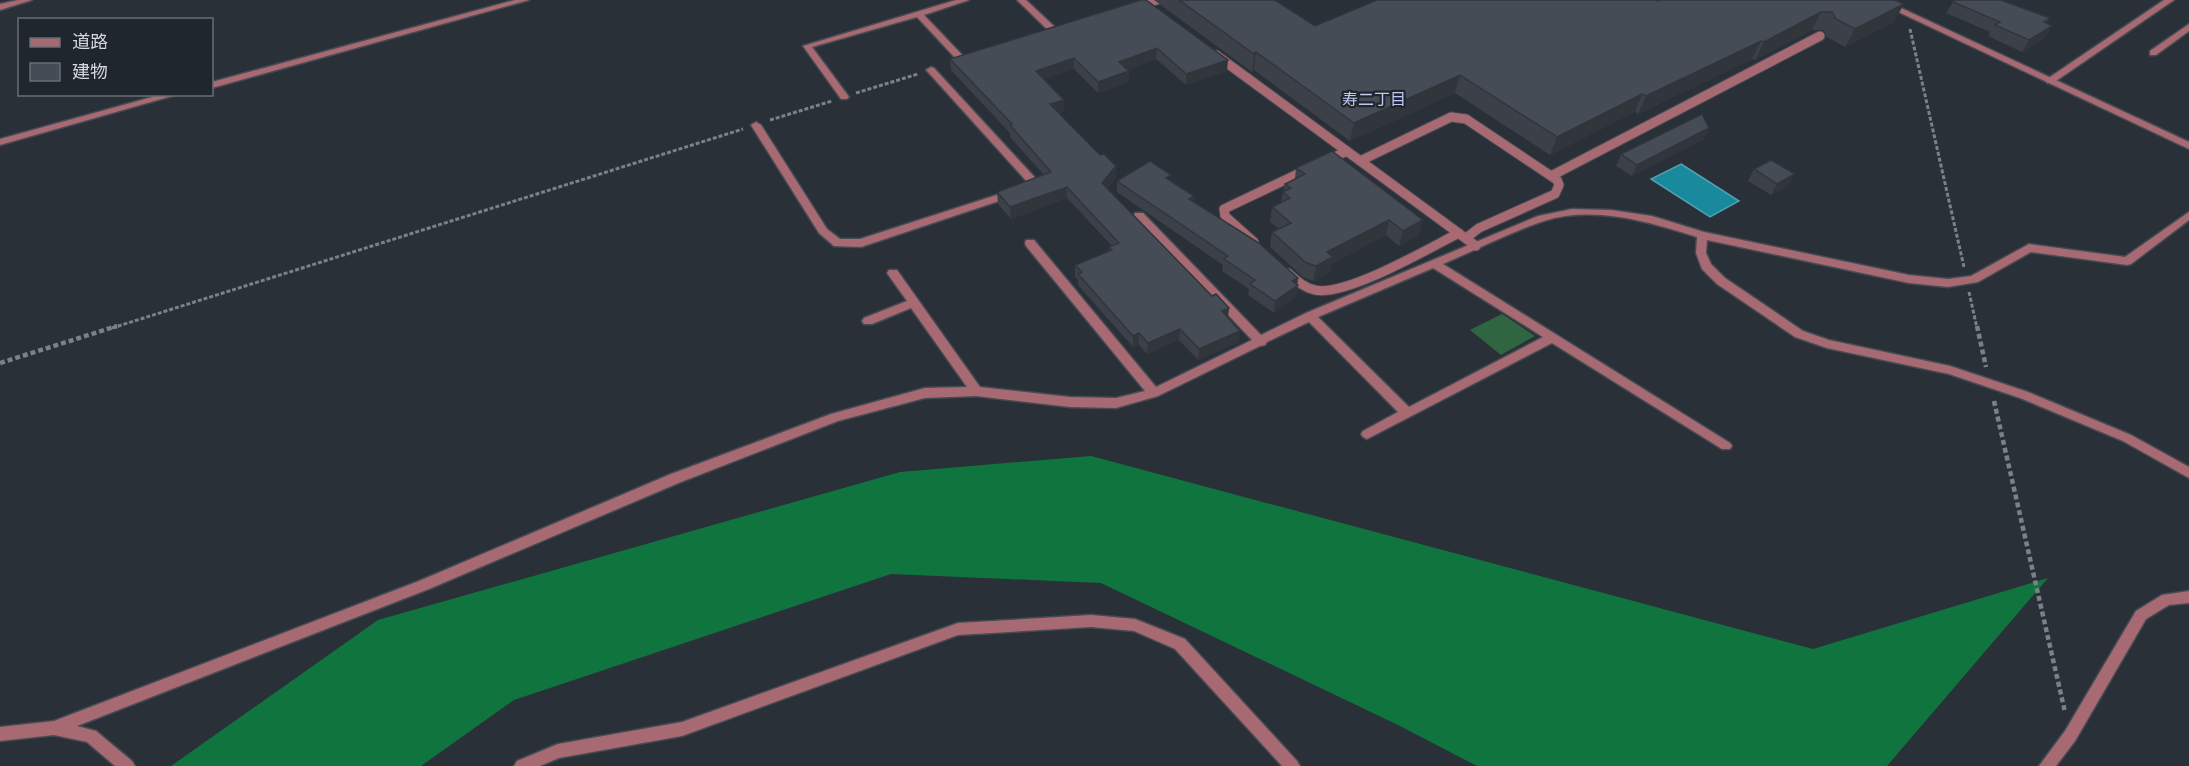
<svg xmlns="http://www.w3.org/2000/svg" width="2189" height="766" viewBox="0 0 2189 766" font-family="'Space Grotesk','Noto Sans JP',sans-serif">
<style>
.green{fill:#306542}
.forest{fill:#10743f}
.water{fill:#198a9d;stroke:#51a1b0;stroke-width:1.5}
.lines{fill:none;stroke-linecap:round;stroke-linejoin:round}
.service-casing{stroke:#454b52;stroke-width:11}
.minor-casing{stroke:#454b52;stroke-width:3}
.tertiary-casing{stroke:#454b52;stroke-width:3}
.path-far1{stroke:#7c8188;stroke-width:3;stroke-dasharray:4 2;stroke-linecap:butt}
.path{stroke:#7c8188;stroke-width:4.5;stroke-dasharray:5 3;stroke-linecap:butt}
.service{stroke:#a76972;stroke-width:9}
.minor{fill:#a76972;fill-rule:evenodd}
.tertiary{fill:#a76972;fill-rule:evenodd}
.wall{fill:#3c4149}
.shaded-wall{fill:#31353c}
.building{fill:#464c55;stroke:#31353c;stroke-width:1.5}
.labels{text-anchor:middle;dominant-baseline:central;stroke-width:4.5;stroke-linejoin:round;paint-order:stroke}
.far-neighbourhood-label{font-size:16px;fill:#becaf4;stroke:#20262e}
</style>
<rect width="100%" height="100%" fill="#2a3038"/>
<path class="green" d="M 1502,314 L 1535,336 L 1501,355 L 1470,330 Z"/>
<path class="forest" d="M 1091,456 L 1813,649 L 2048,578 L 1887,766 L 1477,766 L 1400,726 L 1101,583 L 891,574 L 514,700 L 421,766 L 171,766 L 378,620 L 900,472 Z"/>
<path class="water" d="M 1681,164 L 1739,201 L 1710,217 L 1651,179 Z"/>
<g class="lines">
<g class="service-casing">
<path id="service" d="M 1146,3 L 1157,0
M 1216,55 L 1476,246
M 1326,161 L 1347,151
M 1360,161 L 1451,117 L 1466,119 L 1557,180 L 1559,185 L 1555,194 L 1479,228 L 1466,238
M 1551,176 L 1820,36
M 1254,242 L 1225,216 L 1224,209 L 1306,170
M 1288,273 C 1296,280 1304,288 1315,290 C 1346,297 1429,248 1459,233"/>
</g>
<g class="minor-casing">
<path id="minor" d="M 18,0 L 32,0 L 0,10 L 0,4 Z
M 515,0 L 529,0 L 212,88 L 212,82 Z
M 956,0 L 969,0 L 924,15 L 965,58 L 965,62 L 959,62 L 917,17 L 812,47 L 849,97 L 847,99 L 841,99 L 803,46 Z
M 1017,0 L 1026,0 L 1058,30 L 1058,34 L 1052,34 Z
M 2164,0 L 2174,0 L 2053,83 L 2047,83 L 2047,79 Z
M 2189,24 L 2189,31 L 2156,55 L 2150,55 L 2150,51 Z
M 931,67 L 934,68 L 1040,183 L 1040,187 L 1027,191 L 1023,190 L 1022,188 L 1029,184 L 928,72 L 926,70 Z
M 163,94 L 179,94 L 0,145 L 0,139 Z
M 756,122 L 761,125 L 827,229 L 840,239 L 860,239 L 1006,192 L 1010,191 L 1015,194 L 1014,196 L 861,247 L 834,246 L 819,233 L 751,125 Z
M 1572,209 L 1611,210 L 1652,216 L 1704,232 L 1909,275 L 1948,279 L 1971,276 L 2029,244 L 2125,257 L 2189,212 L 2189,220 L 2131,264 L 2127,265 L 2031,252 L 1978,282 L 1948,287 L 1909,283 L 1707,240 L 1706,253 L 1711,264 L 1725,278 L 1803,331 L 1829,340 L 1950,366 L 2028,392 L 2131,435 L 2189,467 L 2189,478 L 2123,441 L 2020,398 L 1949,374 L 1827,348 L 1795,337 L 1717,284 L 1702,269 L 1696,253 L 1697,237 C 1649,222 1594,205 1544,221 C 1510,232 1476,250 1443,264 L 1730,443 L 1732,446 L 1730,449 L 1722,449 L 1552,343 L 1367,439 L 1363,437 L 1361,434 L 1363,431 L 1398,412 L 1309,322 L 1267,342 L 1265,345 L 1260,346 L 1158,396 L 1116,408 L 1070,407 L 976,396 L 925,398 L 838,421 L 681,482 L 429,589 L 77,726 L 96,731 L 132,761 L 135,766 L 115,766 L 87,742 L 54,735 L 0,741 L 0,727 L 54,721 L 419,581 L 671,474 L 831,414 L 925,388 L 967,387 L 911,308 L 872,324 L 864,324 L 862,321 L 864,318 L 907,301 L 887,273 L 889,270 L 897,270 L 980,387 L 1070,397 L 1116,398 L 1145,391 L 1026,246 L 1025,243 L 1026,240 L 1034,240 L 1156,387 L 1252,340 L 1135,217 L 1134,215 L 1135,213 L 1143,213 L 1261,335 L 1306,313 L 1538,216 ZM 1433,268 L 1543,337 L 1409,407 L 1318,317 Z
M 2189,591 L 2189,603 L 2169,605 L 2146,619 L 2075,741 L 2056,766 L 2039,766 L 2065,731 L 2136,611 L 2162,595 Z
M 1091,615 L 1135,619 L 1185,639 L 1297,761 L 1300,766 L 1282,766 L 1175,649 L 1134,631 L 1091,627 L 958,635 L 682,736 L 559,758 L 540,766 L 514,766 L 517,761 L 558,744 L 682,722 L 958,623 Z"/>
</g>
<g class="tertiary-casing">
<path id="tertiary" d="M 1873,0 L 1884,0 L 2189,142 L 2189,149 Z"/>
</g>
<path class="path-far1" d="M 1910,29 L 1964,267
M 856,93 L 918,74
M 770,120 L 832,101
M 1969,292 L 1977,328
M 112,328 L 743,129"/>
<path class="path" d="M 1977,326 L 1986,367
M 0,363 L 117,326
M 1994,401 L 2065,712"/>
<use href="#service" class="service"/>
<use href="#minor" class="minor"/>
<use href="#tertiary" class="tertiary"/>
</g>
<path class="wall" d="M 1141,0 L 1227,71 L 1186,85 L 1156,59 L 1127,70 L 1129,82 L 1098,93 L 1074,69 L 1044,79 L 1064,111 L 1059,113 L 1100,155 L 1116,166 L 1116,178 L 1107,188 L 1212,296 L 1229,308 L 1228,317 L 1239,342 L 1198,360 L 1179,340 L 1147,354 L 1139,345 L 1133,347 L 1078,285 L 1078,279 L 1075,277 L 1075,265 L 1109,251 L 1109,247 L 1112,246 L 1067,198 L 1011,219 L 998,204 L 997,192 L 1044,175 L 1010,137 L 1010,133 L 951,70 L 950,59 Z
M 1154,0 L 1275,0 L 1315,26 L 1657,1 L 1895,0 L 1894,22 L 1845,47 L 1827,37 L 1823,30 L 1812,30 L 1755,60 L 1752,59 L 1638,114 L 1635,112 L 1550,155 L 1455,93 L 1350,141 L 1254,70 L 1252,72 Z
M 1953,2 L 2050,18 L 2046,23 L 2052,26 L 2045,37 L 2022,52 L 1988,36 L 1990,32 L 1946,13 Z
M 1709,128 L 1704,139 L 1632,176 L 1616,166 L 1621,154 Z
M 1296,168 L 1419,235 L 1399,246 L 1386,235 L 1331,264 L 1330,272 L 1313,281 L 1303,277 L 1270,247 L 1272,232 L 1279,229 L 1270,222 L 1272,207 L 1281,202 L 1285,184 L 1295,179 Z
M 1754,169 L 1788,186 L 1771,195 L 1748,181 Z
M 1117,181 L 1171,181 L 1194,196 L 1194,202 L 1298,285 L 1296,296 L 1274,313 L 1248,295 L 1249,289 L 1222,271 L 1223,265 L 1117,192 Z"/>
<path class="shaded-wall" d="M 1904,4 L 1894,22 L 1845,47 L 1855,29 Z
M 1821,12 L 1812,30 L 1755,60 L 1764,42 Z
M 2052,26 L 2045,37 L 2022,52 L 2029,40 Z
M 1761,41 L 1752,59 L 1638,114 L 1646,96 Z
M 1157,48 L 1156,59 L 1118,73 L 1119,62 Z
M 1256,52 L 1254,70 L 1252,72 L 1254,54 Z
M 1074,58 L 1074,69 L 1036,82 L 1036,71 Z
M 1228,60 L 1227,71 L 1186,85 L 1186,74 Z
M 1129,71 L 1129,82 L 1098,93 L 1098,82 Z
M 1460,75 L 1455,93 L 1350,141 L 1354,123 Z
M 1642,94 L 1635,112 L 1550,155 L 1557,137 Z
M 1064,100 L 1064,111 L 1051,115 L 1050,104 Z
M 1709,128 L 1704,139 L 1632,176 L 1637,165 Z
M 1116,166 L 1116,178 L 1102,195 L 1102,183 Z
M 1795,174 L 1788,186 L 1771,195 L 1777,184 Z
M 1067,187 L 1067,198 L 1011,219 L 1010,207 Z
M 1194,196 L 1193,207 L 1189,199 Z
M 1389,220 L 1386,235 L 1331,264 L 1330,272 L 1313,281 L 1316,266 L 1327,252 Z
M 1423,220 L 1419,235 L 1399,246 L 1403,231 Z
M 1298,278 L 1296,296 L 1274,313 L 1275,301 L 1292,281 Z
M 1229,308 L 1227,319 L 1222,311 Z
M 1180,329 L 1179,340 L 1147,354 L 1148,343 Z
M 1240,331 L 1239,342 L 1198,360 L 1199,349 Z
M 1139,333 L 1139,345 L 1133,347 L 1133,336 Z"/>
<path class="building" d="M 1141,0 L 1146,0 L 1228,60 L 1186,74 L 1157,48 L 1119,62 L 1129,71 L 1098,82 L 1074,58 L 1036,71 L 1064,100 L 1050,104 L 1100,155 L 1104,154 L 1116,166 L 1102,183 L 1212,296 L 1216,294 L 1229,308 L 1222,311 L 1240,331 L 1199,349 L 1180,329 L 1148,343 L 1139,333 L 1133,336 L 1078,274 L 1082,272 L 1075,265 L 1112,250 L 1109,247 L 1119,243 L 1067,187 L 1010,207 L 997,192 L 1051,172 L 1010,125 L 1012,124 L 950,59 Z
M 1179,0 L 1275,0 L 1315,26 L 1377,0 L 1655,0 L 1657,1 L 1660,0 L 1895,0 L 1904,4 L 1855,29 L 1836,19 L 1832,12 L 1821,12 L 1764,42 L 1761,41 L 1646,96 L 1642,94 L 1557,137 L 1460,75 L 1354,123 L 1256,52 L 1254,54 Z
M 1955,0 L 2001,0 L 2050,18 L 2044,22 L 2052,26 L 2029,40 L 1995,25 L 2000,22 L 1953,2 Z
M 1702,114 L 1709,128 L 1637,165 L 1621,154 Z
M 1332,151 L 1423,220 L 1403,231 L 1389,220 L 1327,252 L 1333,257 L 1316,266 L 1305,262 L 1272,232 L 1291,223 L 1272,207 L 1290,198 L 1283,192 L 1291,188 L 1285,184 L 1305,174 L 1296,168 Z
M 1771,160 L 1795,174 L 1777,184 L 1754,169 Z
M 1150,161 L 1171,175 L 1166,178 L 1194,196 L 1189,199 L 1259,243 L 1298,278 L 1292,281 L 1298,285 L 1275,301 L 1250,284 L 1255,280 L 1224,259 L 1228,256 L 1117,181 Z"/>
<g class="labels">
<g class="far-neighbourhood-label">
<text x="1374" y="99">寿二丁目</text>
</g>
</g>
<rect x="18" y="18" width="195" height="78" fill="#20262e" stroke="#686d74" stroke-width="1.5"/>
<rect x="30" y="38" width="30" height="9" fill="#a76972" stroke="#686d74" stroke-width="1.5"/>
<text x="72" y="48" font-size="18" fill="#d4d8dd">道路</text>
<rect x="30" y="63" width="30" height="18" fill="#464c55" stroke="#686d74" stroke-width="1.5"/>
<text x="72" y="78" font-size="18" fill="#d4d8dd">建物</text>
</svg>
